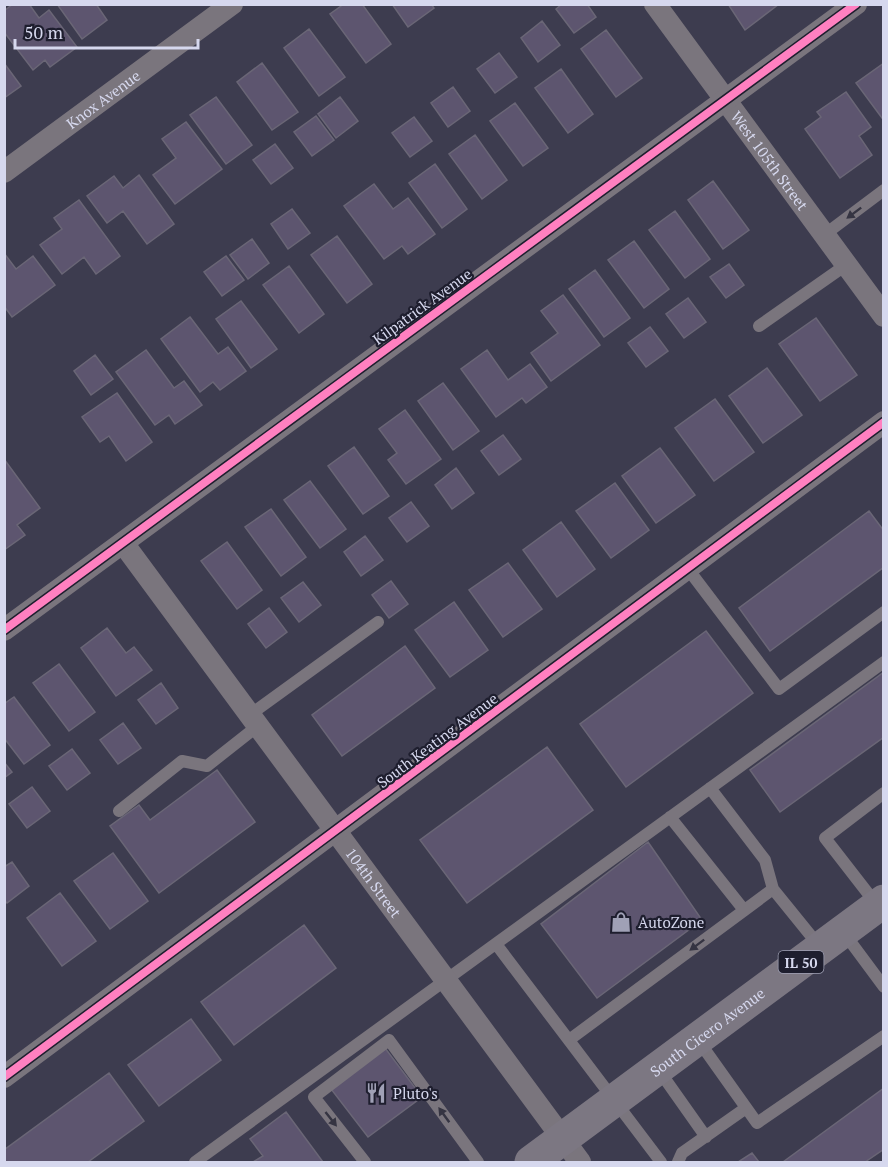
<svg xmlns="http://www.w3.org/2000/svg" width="888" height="1167" viewBox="0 0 888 1167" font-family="'PT Serif',serif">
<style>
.building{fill:#5d556f;stroke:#6a6676;stroke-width:1.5}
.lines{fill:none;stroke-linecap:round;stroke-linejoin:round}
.lane{stroke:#7a757d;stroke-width:12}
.street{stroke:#7a757d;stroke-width:22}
.primary{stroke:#7c7782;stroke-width:33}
.cycleway-casing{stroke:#1e1e2e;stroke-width:11}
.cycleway{stroke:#ff80c0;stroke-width:8}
.oneway{fill:#353442}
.labels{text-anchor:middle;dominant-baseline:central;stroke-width:4.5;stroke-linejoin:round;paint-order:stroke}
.shield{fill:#1e1e2e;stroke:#9fa0b4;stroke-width:1.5}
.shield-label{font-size:14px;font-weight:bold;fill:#d6d8ee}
.street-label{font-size:15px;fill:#d6d8ee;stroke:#1e1e2e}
.poi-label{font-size:15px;fill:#d6d8ee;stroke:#1e1e2e;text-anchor:start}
</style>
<rect width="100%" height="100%" fill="#3d3c4f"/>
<path class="building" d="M 13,4 L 29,4 L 39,18 L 49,10 L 77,47 L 50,67 L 45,60 L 33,70 L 4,32 L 4,11 Z
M 57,4 L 96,4 L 107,20 L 82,39 Z
M 344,4 L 362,4 L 391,44 L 366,63 L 330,14 Z
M 392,4 L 431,4 L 434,8 L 408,27 Z
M 562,4 L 587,4 L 596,17 L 574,33 L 556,9 Z
M 728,4 L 779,4 L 745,30 Z
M 542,21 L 560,45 L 538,62 L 521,38 Z
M 309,29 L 345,77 L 319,96 L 284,48 Z
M 606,30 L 642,78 L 616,97 L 581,49 Z
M 499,53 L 517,77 L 495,93 L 477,69 Z
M 4,63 L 21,86 L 4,98 Z
M 262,63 L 298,112 L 272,130 L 237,82 Z
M 884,63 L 884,117 L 882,118 L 856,83 Z
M 561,69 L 593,114 L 568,133 L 535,88 Z
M 453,87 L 470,111 L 448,127 L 431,103 Z
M 846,92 L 871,127 L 859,136 L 872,155 L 840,178 L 805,129 L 821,117 L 817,112 Z
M 216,97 L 252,145 L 226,164 L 190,115 Z
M 340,97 L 358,121 L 336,138 L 318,114 Z
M 515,103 L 548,148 L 523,166 L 490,121 Z
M 316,116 L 334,140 L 312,156 L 294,132 Z
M 414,117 L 432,141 L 410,157 L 392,133 Z
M 186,122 L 222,169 L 175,204 L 153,175 L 176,158 L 162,139 Z
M 475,135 L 507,180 L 482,199 L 449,154 Z
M 275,144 L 293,168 L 271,184 L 253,160 Z
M 435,164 L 467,209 L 442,228 L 409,183 Z
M 139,175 L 174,224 L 147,244 L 123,211 L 107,223 L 87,196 L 114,176 L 123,188 Z
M 713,181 L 749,230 L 723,249 L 688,200 Z
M 374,184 L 393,209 L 408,198 L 435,234 L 408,254 L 402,246 L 384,259 L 344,206 Z
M 79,200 L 120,256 L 96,274 L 84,257 L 62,274 L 40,245 L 62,229 L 54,218 Z
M 292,209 L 310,233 L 288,249 L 271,224 Z
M 675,211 L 710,259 L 685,278 L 649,230 Z
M 337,236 L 372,284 L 347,303 L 311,255 Z
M 252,239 L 269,263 L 248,279 L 230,255 Z
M 634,241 L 669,289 L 644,308 L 608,260 Z
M 4,253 L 16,269 L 33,256 L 55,285 L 12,317 L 4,306 Z
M 226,256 L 244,280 L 222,296 L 204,272 Z
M 729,264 L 744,285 L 726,298 L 710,277 Z
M 289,266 L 324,314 L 299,333 L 263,285 Z
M 595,270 L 630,318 L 604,337 L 569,289 Z
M 563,295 L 600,345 L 551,381 L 531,353 L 558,333 L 541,311 Z
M 688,298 L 706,322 L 684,338 L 666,314 Z
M 241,301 L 277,349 L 251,368 L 216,319 Z
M 190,317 L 218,354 L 228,347 L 246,371 L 220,390 L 213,382 L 200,392 L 161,339 Z
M 816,318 L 857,375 L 820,401 L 779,344 Z
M 650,327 L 668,351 L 646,367 L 628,343 Z
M 146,350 L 174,388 L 184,381 L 202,405 L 175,424 L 169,415 L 155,425 L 116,372 Z
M 487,350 L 508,380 L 530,364 L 547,387 L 526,403 L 522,398 L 496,417 L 461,369 Z
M 95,355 L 113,379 L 91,395 L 74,371 Z
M 767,368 L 802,415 L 763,443 L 729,396 Z
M 443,383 L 479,431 L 453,450 L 418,401 Z
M 117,393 L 152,442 L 126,461 L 109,436 L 100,442 L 82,417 Z
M 715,399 L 754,452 L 714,481 L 675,428 Z
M 405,410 L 441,459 L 406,484 L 388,460 L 397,453 L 379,429 Z
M 503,435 L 521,459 L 499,475 L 481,451 Z
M 354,447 L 389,496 L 363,514 L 328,466 Z
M 660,448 L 695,495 L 656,523 L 622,476 Z
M 4,459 L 40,508 L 17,525 L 25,535 L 4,550 Z
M 456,468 L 474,493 L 452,509 L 435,485 Z
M 310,481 L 346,529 L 320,548 L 284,500 Z
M 615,483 L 649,530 L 611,558 L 576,511 Z
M 411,502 L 429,526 L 407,542 L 389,518 Z
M 271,509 L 306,557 L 281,576 L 245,527 Z
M 869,511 L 884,531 L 884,567 L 770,651 L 739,608 Z
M 561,522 L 595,569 L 557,597 L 523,550 Z
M 365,536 L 383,560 L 361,576 L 344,552 Z
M 227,542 L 262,590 L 237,609 L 201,561 Z
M 508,563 L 542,609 L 503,637 L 469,590 Z
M 391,581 L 408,604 L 389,618 L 372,595 Z
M 303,582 L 321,605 L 299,622 L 281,598 Z
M 454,602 L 488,650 L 450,677 L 415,630 Z
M 269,608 L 287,632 L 266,648 L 248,624 Z
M 107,628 L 126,653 L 134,647 L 152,670 L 116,696 L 81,648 Z
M 706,631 L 753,693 L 626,787 L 580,724 Z
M 405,646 L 435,688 L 342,756 L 312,715 Z
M 59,664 L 95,712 L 69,731 L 33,683 Z
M 884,672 L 884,737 L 780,812 L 750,770 Z
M 161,683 L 178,708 L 156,724 L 138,700 Z
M 14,697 L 50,745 L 24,764 L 4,738 L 4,704 Z
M 123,723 L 141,748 L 118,764 L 100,740 Z
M 547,747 L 593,810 L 467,903 L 420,840 Z
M 72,749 L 90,773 L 67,790 L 49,766 Z
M 4,762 L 12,772 L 4,778 Z
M 217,770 L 255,822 L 159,893 L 110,826 L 139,805 L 150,820 Z
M 32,787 L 50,811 L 27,828 L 9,804 Z
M 648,842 L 702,920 L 597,998 L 541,924 Z
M 113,853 L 148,901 L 110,929 L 74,881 Z
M 12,862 L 29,886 L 7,903 L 4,900 L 4,867 Z
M 60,893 L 96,941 L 62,966 L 27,918 Z
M 304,925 L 336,968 L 234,1045 L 201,1002 Z
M 191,1019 L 221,1060 L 159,1106 L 128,1065 Z
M 385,1048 L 422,1097 L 368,1137 L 331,1089 Z
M 109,1073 L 144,1121 L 88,1162 L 4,1162 L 4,1150 Z
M 884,1088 L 884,1149 L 865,1162 L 783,1162 Z
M 286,1112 L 323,1162 L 253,1162 L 263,1156 L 250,1139 Z
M 752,1153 L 759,1162 L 738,1162 Z"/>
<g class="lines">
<path class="lane" d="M 824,235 L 884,190
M 759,326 L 846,265
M 688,569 L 779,689 L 884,612
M 251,714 L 378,622
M 710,788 L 765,860 L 773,889 L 820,947
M 119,811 L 182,761 L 207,766 L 259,725
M 670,817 L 744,910
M 877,905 L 825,838 L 884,793
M 844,933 L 884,987
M 496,944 L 661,1162
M 569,1040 L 773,889
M 698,1040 L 757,1123 L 884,1036
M 658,1069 L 706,1137
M 195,1162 L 884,662
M 365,1162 L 314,1097 L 389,1040 L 478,1162
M 678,1162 L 682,1153 L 746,1108"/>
<g class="street">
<path id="s1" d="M 655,4 L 884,316"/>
<path id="s2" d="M 4,172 L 232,4"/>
<path id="s3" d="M 123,543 L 580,1162"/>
<path d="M 4,630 L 856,4"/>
<path d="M 4,1077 L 884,422"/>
</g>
<path class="primary" id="s4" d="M 531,1162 L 884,901"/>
<g class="cycleway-casing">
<path id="cycleway" d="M 4,630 L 856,4
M 4,1077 L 884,422"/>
</g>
<use href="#cycleway" class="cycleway"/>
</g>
<defs><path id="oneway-solid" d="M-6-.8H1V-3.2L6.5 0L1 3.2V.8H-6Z" transform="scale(1.5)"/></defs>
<g class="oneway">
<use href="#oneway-solid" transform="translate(854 213) rotate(143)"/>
<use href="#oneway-solid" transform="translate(697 945) rotate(143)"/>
<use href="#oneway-solid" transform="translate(444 1115) rotate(-126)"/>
<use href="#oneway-solid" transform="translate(331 1119) rotate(52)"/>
</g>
<defs>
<g id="shop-bare" transform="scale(1.62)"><path d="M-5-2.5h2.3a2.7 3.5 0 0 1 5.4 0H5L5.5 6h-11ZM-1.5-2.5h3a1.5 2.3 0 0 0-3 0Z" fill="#a0a1b6" stroke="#1e1e2e" stroke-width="2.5" paint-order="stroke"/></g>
<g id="restaurant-bare" transform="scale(1.62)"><path d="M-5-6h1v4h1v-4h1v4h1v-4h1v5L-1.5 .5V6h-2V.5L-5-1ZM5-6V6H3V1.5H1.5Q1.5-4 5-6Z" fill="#a0a1b6" stroke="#1e1e2e" stroke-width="2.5" paint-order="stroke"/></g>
</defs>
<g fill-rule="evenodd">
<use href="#shop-bare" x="621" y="922"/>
<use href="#restaurant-bare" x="376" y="1093"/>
</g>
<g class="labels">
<rect class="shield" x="778.5" y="951" width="45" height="22" rx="4.5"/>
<g class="shield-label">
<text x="801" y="962">IL 50</text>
</g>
<g class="street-label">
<text stroke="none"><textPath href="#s2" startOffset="123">Knox Avenue</textPath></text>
<text stroke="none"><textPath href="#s1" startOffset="194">West 105th Street</textPath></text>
<text transform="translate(422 306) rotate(-36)">Kilpatrick Avenue</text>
<text transform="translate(437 740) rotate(-37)">South Keating Avenue</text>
<text stroke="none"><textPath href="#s3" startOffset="422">104th Street</textPath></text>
<text stroke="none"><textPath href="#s4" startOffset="219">South Cicero Avenue</textPath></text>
</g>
<g class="poi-label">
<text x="638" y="922">AutoZone</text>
<text x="393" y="1093">Pluto's</text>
</g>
</g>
<rect width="888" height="1167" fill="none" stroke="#d6d8ee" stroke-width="12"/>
<path d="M15 39v9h183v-9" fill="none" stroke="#d6d8ee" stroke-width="3"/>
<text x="24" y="39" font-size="18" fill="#d6d8ee" stroke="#1e1e2e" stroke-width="4.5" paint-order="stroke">50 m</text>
</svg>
